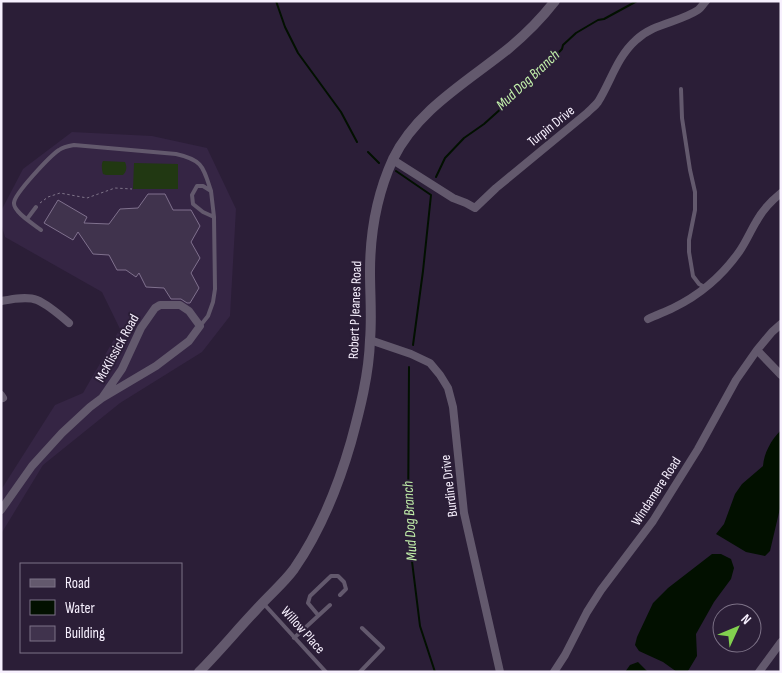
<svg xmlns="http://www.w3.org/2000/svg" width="782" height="673" viewBox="0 0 782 673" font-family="'Sofia Sans Condensed',sans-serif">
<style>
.built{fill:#352544}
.green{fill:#213812}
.water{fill:#021000}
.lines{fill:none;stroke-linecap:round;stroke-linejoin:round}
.stream{stroke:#021000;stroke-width:2}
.building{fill:#40334d;stroke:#80718e}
.path{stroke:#7d7287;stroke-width:1;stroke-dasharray:2.5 2.5;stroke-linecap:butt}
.service{stroke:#63596d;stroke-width:4}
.minor{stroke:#63596d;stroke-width:8}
.tertiary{stroke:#63596d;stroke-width:10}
.labels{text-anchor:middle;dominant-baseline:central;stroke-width:4;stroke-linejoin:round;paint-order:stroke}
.street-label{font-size:14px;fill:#f7f0fe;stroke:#2b1e37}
.water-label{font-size:15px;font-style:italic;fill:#c3f1ab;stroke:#2b1e37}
</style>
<rect width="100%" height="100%" fill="#2b1e37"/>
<path class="built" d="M 72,132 L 152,136 L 207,148 L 236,209 L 230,316 L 202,352 L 120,403 L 43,465 L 1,534 L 1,490 L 55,405 L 83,393 L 120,329 L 102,292 L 5,237 L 1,223 L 1,211 L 23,169 Z"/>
<path class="green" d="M 103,161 L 125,162 C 127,167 127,171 123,175 L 106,175 L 103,174 C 102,170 101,164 103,161 Z
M 134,163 L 178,164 L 178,189 L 133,189 Z"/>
<path class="water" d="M 781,430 L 781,504 L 770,551 L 765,556 L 746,552 L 716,534 L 724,524 L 735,494 L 742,484 L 763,466 C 764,453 771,440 781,430 Z
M 712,554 L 721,554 L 731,559 L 734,568 L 731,579 L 714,602 L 696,634 L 697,656 L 688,671 L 677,672 L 663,662 L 639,651 L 635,645 L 637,637 L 653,603 L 668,588 Z
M 638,662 L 648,672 L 625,672 L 630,665 Z"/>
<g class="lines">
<path class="stream" d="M 276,1 L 285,27 L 298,53 L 341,112 L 357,142
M 368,152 L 379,163
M 396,171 L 431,195 L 423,271 L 413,345
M 436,177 L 445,158 L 464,138 L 484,124 L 532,81 L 562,49 L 563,45 L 576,33 L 598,20 L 604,19 L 637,1
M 409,367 L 408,529 L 420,626 L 435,672"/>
</g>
<path class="building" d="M 148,194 L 165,194 L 173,210 L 191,210 L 200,226 L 191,242 L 200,258 L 191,273 L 199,288 L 190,303 L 187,303 L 181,299 L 171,299 L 164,288 L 146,287 L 139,273 L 136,277 L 126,270 L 117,270 L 109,255 L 93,254 L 78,232 L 73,240 L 44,223 L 58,200 L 87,217 L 84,223 L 109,224 L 120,209 L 138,208 Z"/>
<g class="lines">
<path class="path" d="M 40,203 L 48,197 L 60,193 L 87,198 L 115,188 L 132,189"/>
<path class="service" d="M 681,89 L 682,118 L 690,170 L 695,192 L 695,210 L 689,240 L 689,252 L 693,276 L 699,284 L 706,288
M 27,219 L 36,207
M 41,230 C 35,225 13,212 14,203 C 14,194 50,156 59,150 C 63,147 68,146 74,145 L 176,154 C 203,160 203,167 211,191
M 200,326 L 208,316 L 213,302 L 215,289 L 214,217 L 211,191 L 203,186 L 197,186 L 192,195 L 193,204 L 203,212 L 214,217
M 263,603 L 326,672
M 318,615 L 308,603 L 310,596 L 331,576 L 338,576 L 344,582 L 346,589 L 340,595
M 294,638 L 330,605
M 360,672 L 383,648 L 362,628"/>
<path class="minor" d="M 393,160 L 453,198 L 466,203 L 475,208 L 496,188 L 587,113 C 591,109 595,106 598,102 C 611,81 617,57 636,40 C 654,23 678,23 698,10 C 701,8 703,4 706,1
M 1,301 C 12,299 27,296 37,300 C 47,304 61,316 69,323
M 648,319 C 656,315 665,312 673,308 C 700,295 722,276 739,252 C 746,242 750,232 756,222 C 762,211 771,201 781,193
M 370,340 L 411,354 L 430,363 L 440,375 L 448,388 L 453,407 L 464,513 L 500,672
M 757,350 L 772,332 L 781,324
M 1,395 L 3,398
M 1,510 L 32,466 L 62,433 L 90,407 L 102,398 L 156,366 L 189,341 L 200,326 L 189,311 L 180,305 L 160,305 L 155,308 L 141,328 L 122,369 L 102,398
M 554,672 L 565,655 L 587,612 L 601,590 L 653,521 L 698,449 L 736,380 L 757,350 L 781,375
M 759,672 L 781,642"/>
<path class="tertiary" d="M 199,672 C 219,652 237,630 256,610 C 268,596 283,584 294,569 C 321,530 338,487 351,442 C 360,409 369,374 370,340 C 372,317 370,295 370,272 C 370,234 377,194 393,159 C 417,110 467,82 508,49 C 525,35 541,19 555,1"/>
</g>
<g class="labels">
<g class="street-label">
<text transform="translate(551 126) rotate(-39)">Turpin Drive</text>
<text transform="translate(355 310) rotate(-88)">Robert P Jeanes Road</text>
<text transform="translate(117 348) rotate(-61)">McKlissick Road</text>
<text transform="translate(449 486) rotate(-97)">Burdine Drive</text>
<text transform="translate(656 491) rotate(-57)">Windamere Road</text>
<text transform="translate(303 630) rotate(48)">Willow Place</text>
</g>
<g class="water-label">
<text transform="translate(528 80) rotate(-43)">Mud Dog Branch</text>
<text transform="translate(410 521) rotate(-93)">Mud Dog Branch</text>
</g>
</g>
<rect width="782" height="673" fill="none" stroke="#f7f0fe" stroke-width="5"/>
<rect x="20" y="563" width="162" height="90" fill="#2b1e37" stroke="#7d7287"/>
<rect x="30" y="579" width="25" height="8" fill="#63596d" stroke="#7d7287"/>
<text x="65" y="588" font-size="15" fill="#f7f0fe">Road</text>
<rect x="30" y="600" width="25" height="15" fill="#021000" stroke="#7d7287"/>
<text x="65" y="613" font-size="15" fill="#f7f0fe">Water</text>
<rect x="30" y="626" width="25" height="15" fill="#40334d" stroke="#7d7287"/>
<text x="65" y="638" font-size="15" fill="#f7f0fe">Building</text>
<g transform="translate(737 628) rotate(46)"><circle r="24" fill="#2b1e37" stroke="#7d7287"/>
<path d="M0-4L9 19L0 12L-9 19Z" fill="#82d04f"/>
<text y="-8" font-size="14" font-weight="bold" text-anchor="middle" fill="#f7f0fe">N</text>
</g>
</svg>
